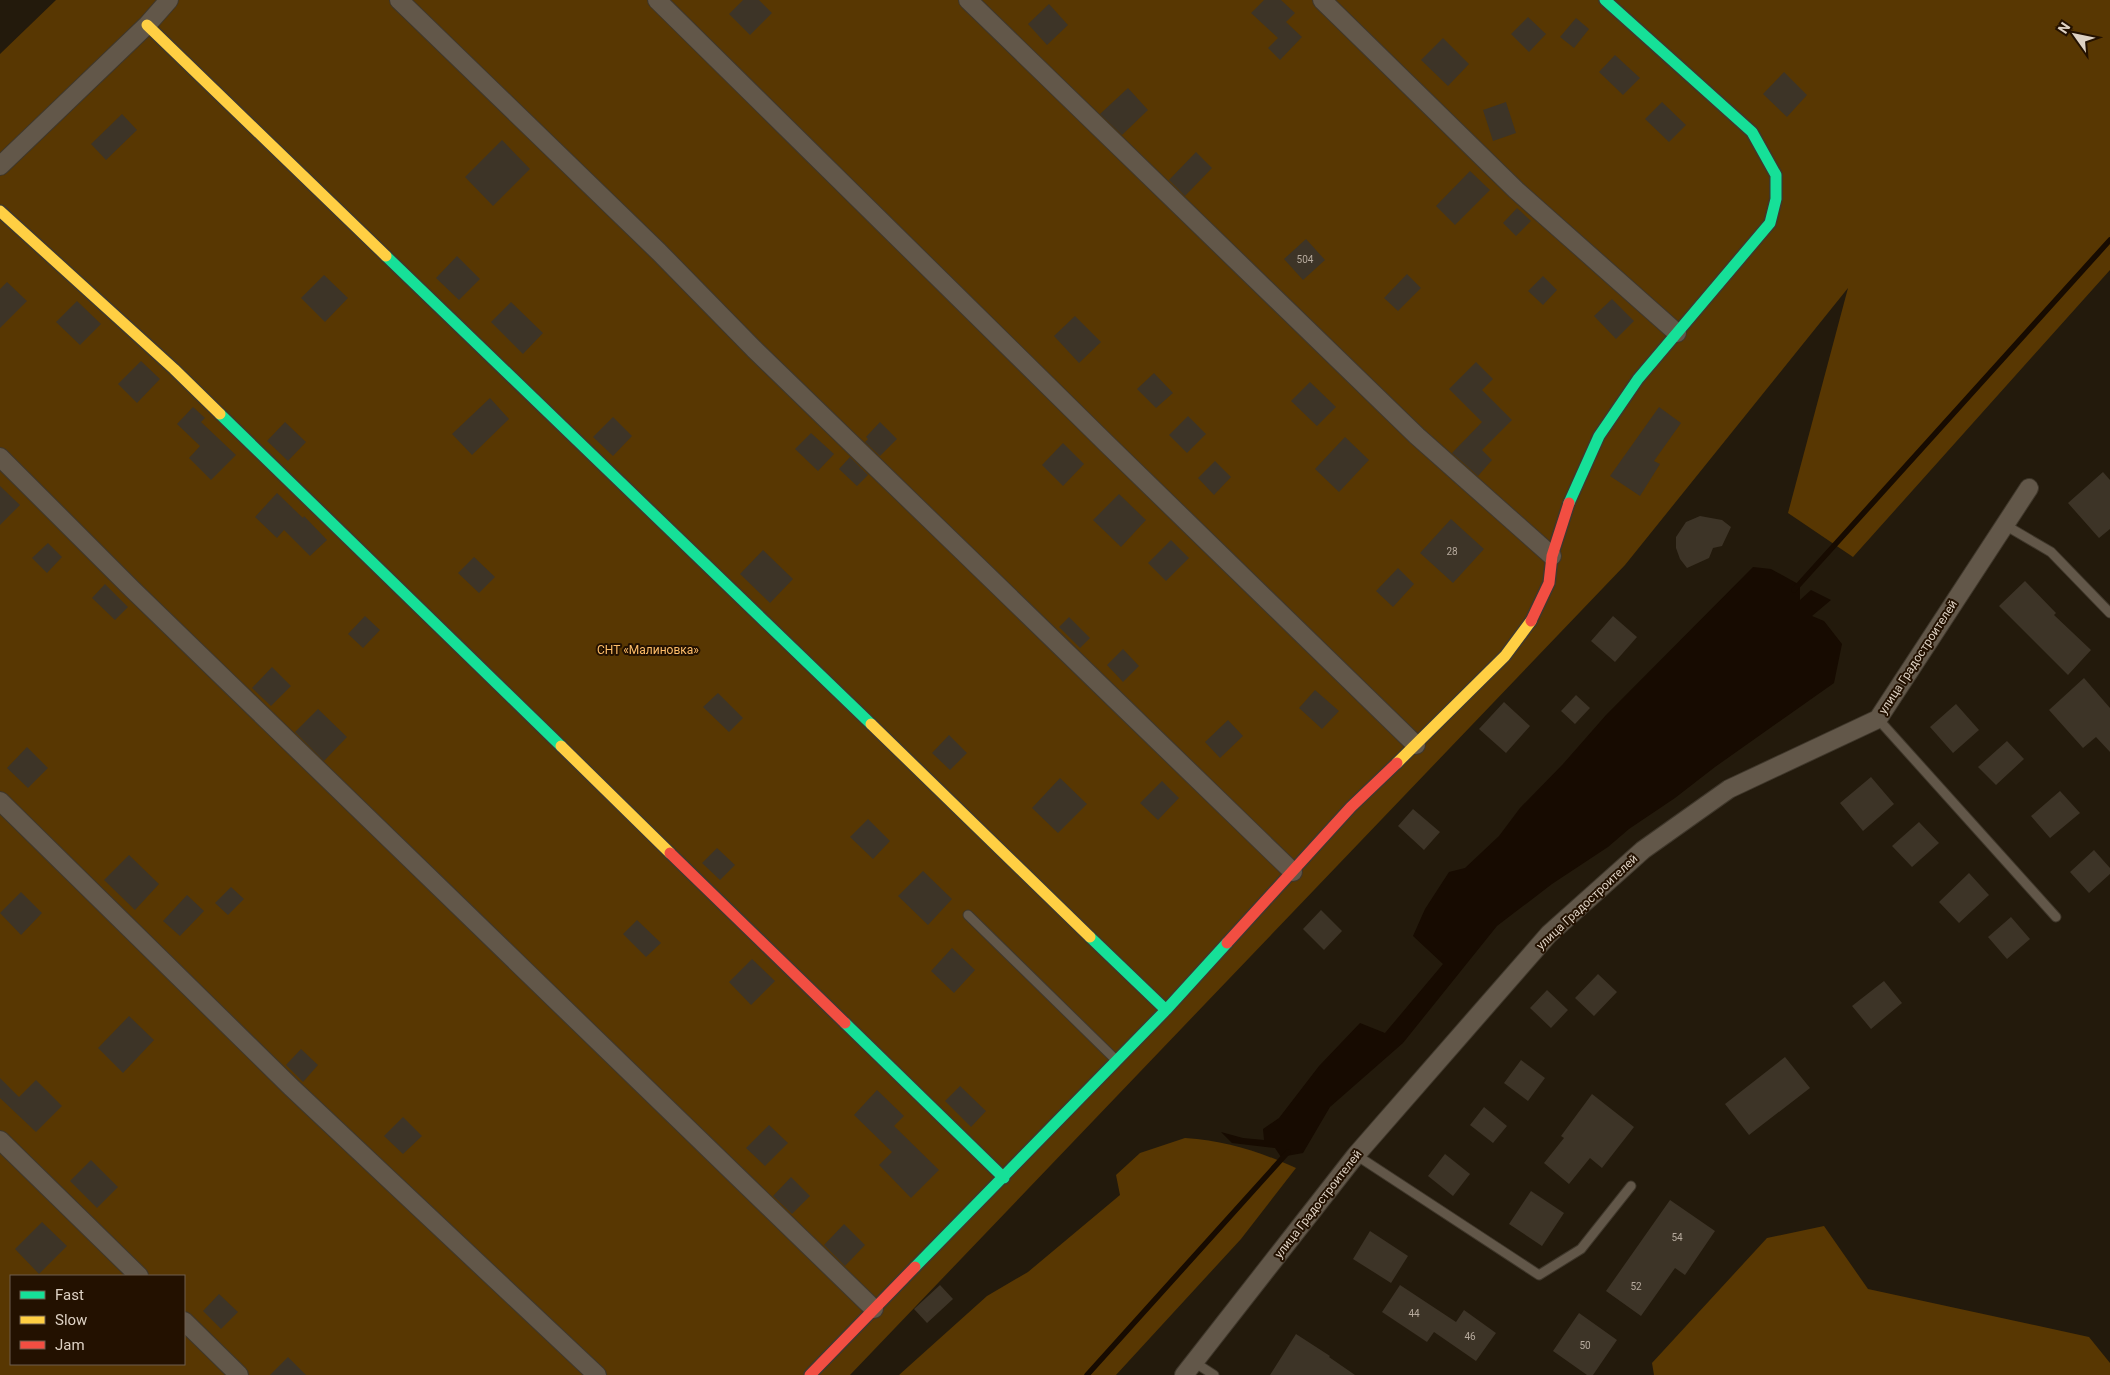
<svg xmlns="http://www.w3.org/2000/svg" width="2110" height="1375" viewBox="0 0 2110 1375" font-family="Roboto,sans-serif">
<style>
.green{fill:#583702;fill-rule:evenodd}
.water{fill:#170b01}
.lines{fill:none;stroke-linecap:round;stroke-linejoin:round}
.stream{stroke:#170b01;stroke-width:5.5}
.building{fill:#3d3427}
.lane-casing{stroke:#3f372b;stroke-width:11}
.street-casing{stroke:#3f372b;stroke-width:20}
.fast-casing{stroke:#3f372b;stroke-width:14}
.slow-casing{stroke:#3f372b;stroke-width:14}
.jam-casing{stroke:#3f372b;stroke-width:14}
.lane{stroke:#625749;stroke-width:9}
.street{stroke:#625749;stroke-width:18}
.fast{stroke:#16e098;stroke-width:11}
.slow{stroke:#ffcf43;stroke-width:11}
.jam{stroke:#f24e42;stroke-width:11}
.labels{text-anchor:middle;dominant-baseline:central;stroke-width:4;stroke-linejoin:round;paint-order:stroke}
.number-label{font-size:10px;fill:#b6aa9d}
.park-label{font-size:12px;fill:#ffbe69;stroke:#231100}
.street-label{font-size:12px;fill:#ded2c4;stroke:#231100}
</style>
<rect width="100%" height="100%" fill="#231a0c"/>
<path class="green" d="M 56,0 L 2110,0 L 2110,270 L 1853,557 L 1788,513 L 1848,288 L 1625,565 L 850,1375 L 0,1375 L 0,54 ZM 11,1276 L 184,1276 L 184,1364 L 11,1364 Z
M 1185,1138 C 1227,1141 1258,1151 1296,1168 L 1241,1239 L 1116,1375 L 899,1375 L 987,1296 L 1028,1272 L 1120,1195 L 1116,1175 L 1140,1153 Z
M 1824,1226 L 1868,1289 L 2089,1337 L 2110,1363 L 2110,1375 L 1654,1375 L 1652,1363 L 1767,1238 Z"/>
<path class="water" d="M 1753,567 L 1771,569 L 1800,585 L 1800,600 L 1811,590 L 1831,600 L 1812,616 L 1824,621 L 1842,644 L 1834,683 L 1715,767 L 1675,798 L 1629,829 L 1608,847 L 1552,884 L 1497,926 L 1403,1043 L 1330,1107 L 1303,1153 L 1281,1157 L 1275,1148 L 1232,1143 L 1221,1132 L 1243,1138 L 1264,1140 L 1263,1129 L 1279,1118 L 1319,1066 L 1360,1023 L 1385,1033 L 1443,964 L 1413,936 L 1425,909 L 1449,872 L 1465,868 L 1499,836 L 1520,808 L 1563,764 L 1606,715 Z"/>
<g class="lines">
<path class="stream" d="M 1794,590 L 2110,240
M 1087,1375 L 1288,1152"/>
</g>
<path class="building" d="M 743,0 L 759,0 L 772,13 L 750,35 L 729,14 Z
M 1264,0 L 1281,0 L 1295,13 L 1286,22 L 1302,37 L 1280,60 L 1268,48 L 1278,38 L 1251,13 Z
M 1049,4 L 1068,25 L 1047,45 L 1028,24 Z
M 1528,17 L 1546,34 L 1529,52 L 1511,34 Z
M 1576,18 L 1589,29 L 1574,48 L 1560,37 Z
M 1443,38 L 1469,64 L 1448,86 L 1421,60 Z
M 1615,55 L 1640,78 L 1623,95 L 1599,72 Z
M 1784,72 L 1807,95 L 1787,117 L 1763,94 Z
M 1128,88 L 1148,110 L 1122,135 L 1100,114 Z
M 1506,102 L 1516,133 L 1493,141 L 1483,110 Z
M 1662,102 L 1686,125 L 1669,142 L 1645,119 Z
M 122,114 L 137,130 L 106,160 L 91,144 Z
M 502,140 L 530,169 L 493,206 L 465,177 Z
M 1196,152 L 1212,168 L 1185,196 L 1169,180 Z
M 1470,171 L 1490,190 L 1455,225 L 1436,206 Z
M 1517,208 L 1531,221 L 1516,236 L 1503,223 Z
M 1306,239 L 1325,260 L 1303,280 L 1284,259 Z
M 457,256 L 480,279 L 459,300 L 436,278 Z
M 1407,274 L 1421,288 L 1398,311 L 1384,298 Z
M 324,275 L 348,298 L 325,322 L 301,298 Z
M 1543,276 L 1557,290 L 1543,305 L 1528,291 Z
M 7,282 L 27,301 L 0,328 L 0,289 Z
M 1612,299 L 1634,321 L 1616,339 L 1594,316 Z
M 77,301 L 101,324 L 80,345 L 56,322 Z
M 511,302 L 543,333 L 523,354 L 491,322 Z
M 1075,316 L 1101,342 L 1079,363 L 1054,336 Z
M 141,361 L 160,379 L 137,403 L 118,384 Z
M 1476,362 L 1493,379 L 1482,390 L 1512,420 L 1482,450 L 1492,460 L 1478,476 L 1452,453 L 1482,422 L 1449,389 Z
M 1154,373 L 1173,393 L 1156,408 L 1137,389 Z
M 1310,382 L 1336,407 L 1317,426 L 1291,401 Z
M 490,398 L 509,419 L 472,455 L 452,434 Z
M 193,407 L 205,418 L 201,422 L 236,455 L 211,480 L 189,458 L 200,446 L 177,424 Z
M 1659,407 L 1681,423 L 1654,461 L 1660,464 L 1640,496 L 1610,476 Z
M 1188,416 L 1206,434 L 1187,453 L 1169,435 Z
M 613,417 L 632,436 L 613,456 L 593,437 Z
M 285,422 L 306,442 L 288,461 L 267,441 Z
M 880,422 L 897,439 L 880,456 L 865,442 L 868,439 L 866,437 Z
M 811,433 L 834,454 L 818,471 L 795,449 Z
M 1345,437 L 1369,460 L 1339,492 L 1315,469 Z
M 1063,443 L 1084,464 L 1063,486 L 1042,465 Z
M 850,457 L 868,475 L 857,486 L 839,469 Z
M 1215,461 L 1231,477 L 1214,495 L 1198,478 Z
M 2103,472 L 2110,480 L 2110,529 L 2099,538 L 2068,503 Z
M 0,486 L 20,505 L 0,525 Z
M 277,493 L 303,518 L 304,516 L 327,540 L 310,556 L 284,530 L 277,538 L 255,517 Z
M 1119,494 L 1146,520 L 1121,547 L 1093,520 Z
M 1700,516 L 1722,520 L 1731,527 L 1722,546 L 1713,548 L 1709,558 L 1687,568 L 1680,559 L 1676,548 L 1676,537 L 1686,522 Z
M 1451,519 L 1484,549 L 1453,583 L 1420,553 Z
M 1171,540 L 1189,558 L 1166,581 L 1148,563 Z
M 48,543 L 62,557 L 47,573 L 32,558 Z
M 763,550 L 793,579 L 770,603 L 740,574 Z
M 474,557 L 495,577 L 479,593 L 458,573 Z
M 1398,568 L 1414,584 L 1393,607 L 1376,591 Z
M 2025,581 L 2056,613 L 2054,615 L 2091,650 L 2068,675 L 1999,606 Z
M 105,584 L 128,607 L 115,620 L 92,598 Z
M 365,616 L 380,630 L 363,648 L 348,634 Z
M 1613,616 L 1637,637 L 1615,662 L 1591,641 Z
M 1069,617 L 1090,638 L 1080,648 L 1059,627 Z
M 1123,649 L 1139,666 L 1123,682 L 1107,665 Z
M 272,667 L 291,686 L 271,706 L 252,688 Z
M 2084,678 L 2110,708 L 2110,752 L 2096,737 L 2083,748 L 2049,710 Z
M 1315,690 L 1339,711 L 1322,729 L 1299,708 Z
M 718,693 L 743,718 L 729,732 L 703,707 Z
M 1576,695 L 1590,708 L 1575,724 L 1561,711 Z
M 1504,702 L 1530,726 L 1506,753 L 1479,729 Z
M 1956,704 L 1979,730 L 1953,753 L 1930,727 Z
M 318,709 L 347,737 L 324,761 L 295,732 Z
M 1228,720 L 1243,736 L 1220,758 L 1205,742 Z
M 949,735 L 967,753 L 950,770 L 932,753 Z
M 2007,741 L 2024,759 L 1996,785 L 1978,767 Z
M 27,747 L 48,768 L 28,788 L 7,768 Z
M 1871,777 L 1894,804 L 1863,831 L 1840,803 Z
M 1060,778 L 1087,804 L 1058,833 L 1032,808 Z
M 1162,781 L 1179,798 L 1158,820 L 1140,803 Z
M 2060,791 L 2080,813 L 2050,838 L 2031,816 Z
M 1413,809 L 1440,832 L 1424,850 L 1398,826 Z
M 868,819 L 890,841 L 873,859 L 850,837 Z
M 1919,822 L 1939,843 L 1912,867 L 1892,846 Z
M 717,848 L 735,865 L 720,880 L 702,863 Z
M 2094,850 L 2110,868 L 2110,874 L 2089,893 L 2070,872 Z
M 129,855 L 159,884 L 135,910 L 104,880 Z
M 923,871 L 952,899 L 928,925 L 898,896 Z
M 1969,873 L 1989,895 L 1959,923 L 1939,902 Z
M 231,887 L 244,899 L 228,915 L 215,903 Z
M 21,892 L 42,913 L 21,935 L 0,913 Z
M 187,895 L 204,911 L 180,936 L 163,921 Z
M 1321,910 L 1342,931 L 1324,950 L 1303,929 Z
M 2011,917 L 2030,939 L 2007,959 L 1988,937 Z
M 637,920 L 661,943 L 646,957 L 623,934 Z
M 952,948 L 975,970 L 954,993 L 931,971 Z
M 752,959 L 775,981 L 751,1005 L 729,982 Z
M 1598,974 L 1617,992 L 1594,1016 L 1575,998 Z
M 1884,981 L 1902,1003 L 1871,1029 L 1852,1006 Z
M 1547,990 L 1568,1010 L 1551,1028 L 1530,1008 Z
M 129,1016 L 154,1040 L 123,1073 L 98,1048 Z
M 301,1049 L 318,1065 L 303,1082 L 286,1065 Z
M 1785,1057 L 1810,1088 L 1749,1135 L 1725,1104 Z
M 1521,1060 L 1545,1078 L 1528,1101 L 1504,1083 Z
M 0,1078 L 19,1097 L 36,1080 L 62,1106 L 36,1132 L 0,1098 Z
M 960,1086 L 986,1111 L 971,1127 L 945,1101 Z
M 877,1090 L 904,1116 L 894,1126 L 939,1170 L 911,1198 L 879,1165 L 892,1152 L 854,1115 Z
M 1592,1094 L 1634,1127 L 1602,1168 L 1590,1158 L 1569,1184 L 1544,1163 L 1564,1138 L 1561,1136 Z
M 1484,1107 L 1507,1126 L 1493,1143 L 1470,1125 Z
M 403,1117 L 422,1136 L 403,1154 L 384,1136 Z
M 769,1125 L 788,1143 L 765,1166 L 746,1148 Z
M 1445,1154 L 1470,1174 L 1453,1196 L 1428,1176 Z
M 91,1160 L 118,1187 L 97,1208 L 70,1181 Z
M 791,1177 L 810,1196 L 792,1214 L 773,1196 Z
M 1531,1191 L 1564,1213 L 1542,1246 L 1509,1224 Z
M 1670,1200 L 1715,1231 L 1685,1275 L 1675,1268 L 1641,1316 L 1606,1291 Z
M 42,1222 L 67,1246 L 39,1274 L 15,1249 Z
M 844,1224 L 865,1245 L 845,1266 L 824,1245 Z
M 1370,1231 L 1408,1256 L 1391,1283 L 1353,1259 Z
M 940,1285 L 953,1299 L 927,1323 L 914,1309 Z
M 1400,1285 L 1456,1322 L 1464,1310 L 1496,1333 L 1476,1361 L 1434,1332 L 1427,1342 L 1382,1312 Z
M 219,1294 L 238,1312 L 221,1329 L 203,1311 Z
M 1579,1313 L 1617,1340 L 1593,1375 L 1587,1375 L 1553,1351 Z
M 1296,1334 L 1330,1356 L 1329,1357 L 1355,1375 L 1270,1375 Z
M 288,1357 L 306,1375 L 270,1375 Z"/>
<g class="lines">
<g class="lane-casing">
<path id="lane" d="M 2005,525 L 2051,552 L 2110,613
M 1878,719 L 2056,917
M 968,915 L 1115,1059
M 1356,1155 L 1539,1275 L 1581,1249 L 1631,1186
M 1194,1362 L 1214,1375"/>
</g>
<g class="street-casing">
<path id="street" d="M 399,0 L 659,252 L 754,349 L 1293,872
M 657,0 L 1107,444 L 1416,745
M 968,0 L 1417,436 L 1552,556
M 1322,0 L 1516,190 L 1677,333
M 0,166 L 147,25 L 169,0
M 0,457 L 132,589 L 874,1309
M 0,801 L 291,1087 L 597,1375
M 0,1140 L 139,1276
M 184,1321 L 239,1375
M 1184,1375 L 1356,1155 L 1549,934 L 1643,850 L 1729,789 L 1878,719 L 2029,488"/>
</g>
<g class="fast-casing">
<path id="fast" d="M 386,256 L 871,724
M 220,414 L 561,746
M 1569,503 L 1599,436 L 1638,379 L 1770,223 L 1776,199 L 1776,175 L 1752,132 L 1605,0
M 1090,937 L 1166,1010
M 845,1023 L 1004,1178
M 915,1267 L 1166,1010 L 1227,943"/>
</g>
<g class="slow-casing">
<path id="slow" d="M 147,25 L 386,256
M 0,211 L 174,369 L 220,414
M 871,724 L 1090,937
M 561,746 L 670,853
M 1397,763 L 1505,656 L 1531,621"/>
</g>
<g class="jam-casing">
<path id="jam" d="M 1531,621 L 1549,583 L 1552,556 L 1569,503
M 670,853 L 845,1023
M 1227,943 L 1351,807 L 1397,763
M 810,1375 L 915,1267"/>
</g>
<use href="#lane" class="lane"/>
<use href="#street" class="street"/>
<use href="#fast" class="fast"/>
<use href="#slow" class="slow"/>
<use href="#jam" class="jam"/>
</g>
<g class="labels">
<g class="number-label">
<text x="1305" y="259">504</text>
<text x="1452" y="551">28</text>
<text x="1677" y="1237">54</text>
<text x="1636" y="1286">52</text>
<text x="1414" y="1313">44</text>
<text x="1470" y="1336">46</text>
<text x="1585" y="1345">50</text>
</g>
<g class="park-label">
<text x="648" y="650">СНТ «Малиновка»</text>
</g>
<g class="street-label">
<text transform="translate(1918 657) rotate(-57)">улица Градостроителей</text>
<text transform="translate(1587 902) rotate(-43)">улица Градостроителей</text>
<text transform="translate(1318 1204) rotate(-52)">улица Градостроителей</text>
</g>
</g>
<rect x="10" y="1275" width="175" height="90" fill="#231100" stroke="#6e5e4e"/>
<rect x="20" y="1291" width="25" height="8" fill="#16e098" stroke="#6e5e4e"/>
<text x="55" y="1300" font-size="15" fill="#ded2c4">Fast</text>
<rect x="20" y="1316" width="25" height="8" fill="#ffcf43" stroke="#6e5e4e"/>
<text x="55" y="1325" font-size="15" fill="#ded2c4">Slow</text>
<rect x="20" y="1341" width="25" height="8" fill="#f24e42" stroke="#6e5e4e"/>
<text x="55" y="1350" font-size="15" fill="#ded2c4">Jam</text>
<g transform="translate(2075 35) rotate(303)" stroke="#231100" stroke-width="4" paint-order="stroke">
<path d="M0-4L9 19L0 12L-9 19Z" fill="#ded2c4"/>
<text y="-8" font-size="14" font-weight="bold" text-anchor="middle" fill="#ded2c4">N</text>
</g>
</svg>
